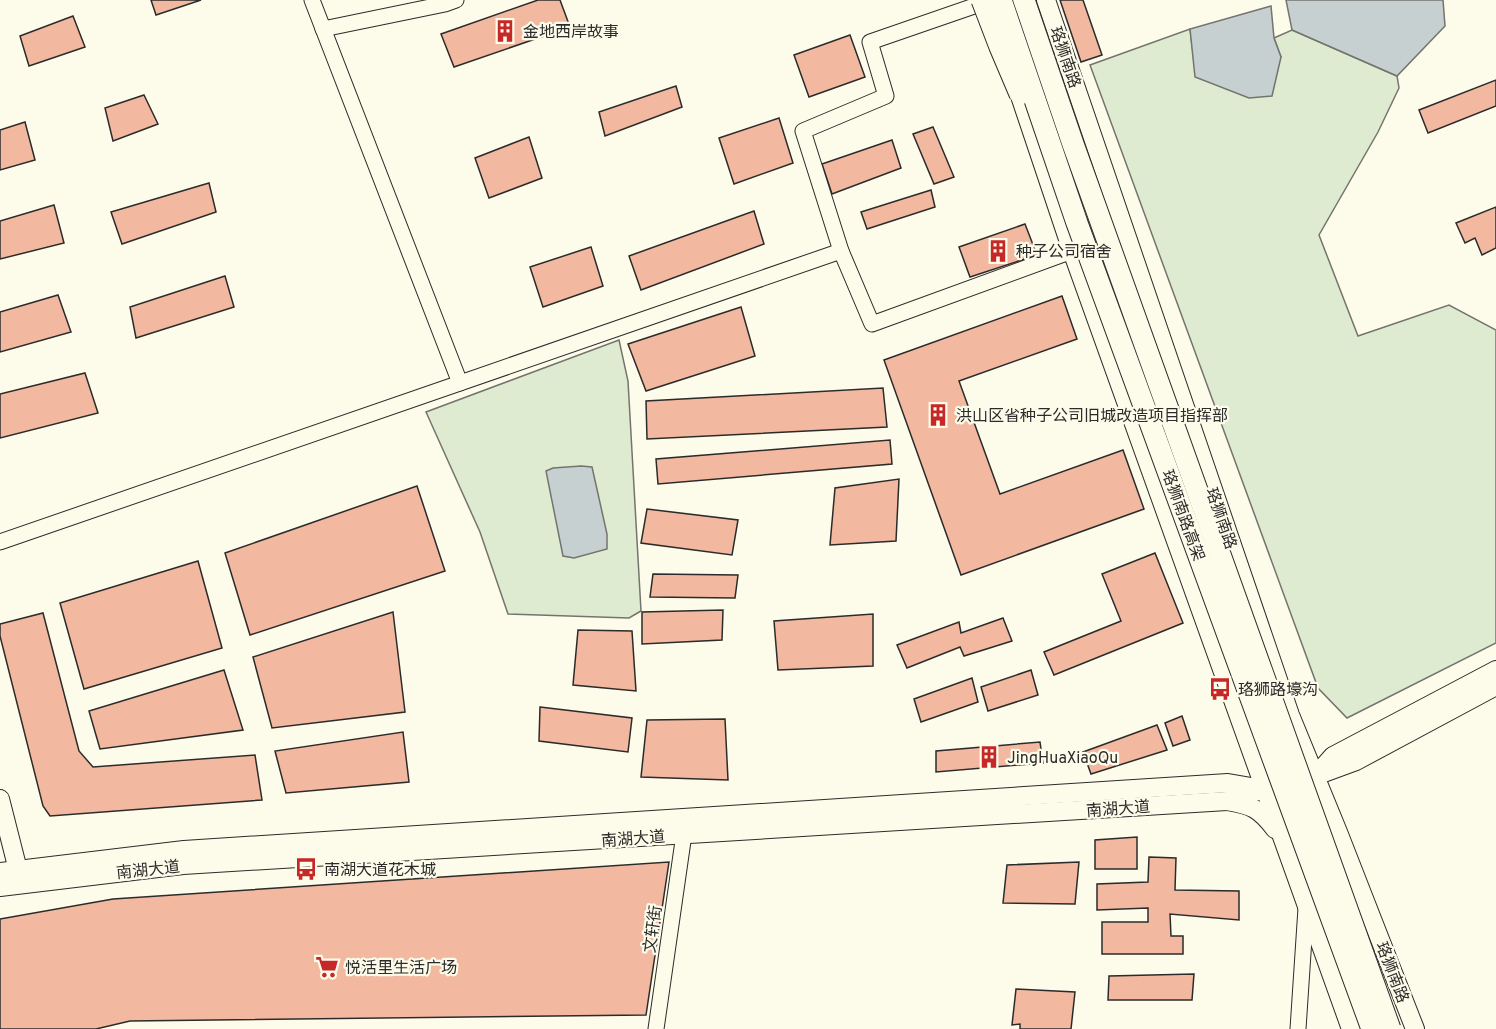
<svg xmlns="http://www.w3.org/2000/svg" width="1496" height="1029" font-family="Overpass,'Noto Sans SC',sans-serif">
  <rect width="100%" height="100%" fill="#fdfbea"/>
  <g fill="#deebd1" stroke="#74746e" stroke-width="1.5">
    <path d="M1190,29L1196,77L1281,57L1274,38L1292,30L1397,76L1399,88L1378,132L1319,235L1358,336L1449,305L1496,330V643L1347,718L1318,688L1090,65Z"/>
    <path d="M619,340L628,381L641,611L629,618L508,614L480,532L426,412Z"/>
  </g>
  <g fill="#c7d0d0" stroke="#74746e" stroke-width="1.5">
    <path d="M1286,0H1443L1445,26L1397,76L1292,30Z"/>
    <path d="M1271,6L1274,38L1281,57L1272,96L1249,98L1195,77L1190,29Z"/>
    <path d="M581,466L592,467L607,534V549L574,558L563,556L546,471L553,468Z"/>
  </g>
  <g fill="#f2b8a0" stroke="#2b2b2b" stroke-width="1.5">
    <path d="M151,0H201L156,15Z"/>
    <path d="M538,0H560L570,27L454,67L441,34Z"/>
    <path d="M1060,0H1083L1102,55L1081,62Z"/>
    <path d="M73,16L85,47L29,66L20,36Z"/>
    <path d="M850,35L865,77L809,97L794,55Z"/>
    <path d="M1496,80V106L1428,133L1419,110Z"/>
    <path d="M676,86L682,107L605,136L599,112Z"/>
    <path d="M144,95L158,124L113,141L105,108Z"/>
    <path d="M779,118L793,163L734,184L719,138Z"/>
    <path d="M25,122L35,160L0,170V130Z"/>
    <path d="M933,127L954,177L934,184L913,134Z"/>
    <path d="M529,137L542,178L489,198L475,158Z"/>
    <path d="M892,140L901,168L832,194L822,164Z"/>
    <path d="M209,183L216,212L122,244L111,212Z"/>
    <path d="M931,190L935,207L867,229L861,212Z"/>
    <path d="M54,205L64,243L0,259V221Z"/>
    <path d="M1496,207V248L1482,255L1475,238L1465,243L1456,223Z"/>
    <path d="M754,211L764,244L641,290L629,256Z"/>
    <path d="M1025,224L1037,255L970,277L959,247Z"/>
    <path d="M591,247L603,286L543,307L530,267Z"/>
    <path d="M225,276L234,307L136,338L130,307Z"/>
    <path d="M58,295L71,332L0,352V312Z"/>
    <path d="M1062,296L1077,339L959,381L1000,494L1123,450L1144,509L961,575L884,360Z"/>
    <path d="M741,307L755,356L646,391L628,344Z"/>
    <path d="M85,373L98,413L0,438V394Z"/>
    <path d="M883,388L887,427L647,439L646,401Z"/>
    <path d="M890,440L892,464L658,484L656,459Z"/>
    <path d="M899,479L896,541L830,545L835,488Z"/>
    <path d="M417,486L445,571L250,635L225,553Z"/>
    <path d="M647,509L738,520L732,555L641,543Z"/>
    <path d="M1155,553L1183,623L1054,675L1044,652L1121,621L1102,574Z"/>
    <path d="M198,561L222,648L84,689L60,603Z"/>
    <path d="M653,574L738,575L735,598L650,597Z"/>
    <path d="M723,610L722,640L642,644V612Z"/>
    <path d="M393,612L405,712L272,728L253,657Z"/>
    <path d="M43,613L79,751L93,767L255,755L262,800L50,816L43,806L0,636V624Z"/>
    <path d="M873,614V666L778,670L774,621Z"/>
    <path d="M1003,618L1012,641L964,656L960,647L907,668L897,645L959,622L961,633Z"/>
    <path d="M578,630L632,631L636,691L573,685Z"/>
    <path d="M224,670L243,730L100,749L89,711Z"/>
    <path d="M1031,670L1038,695L988,711L981,687Z"/>
    <path d="M972,678L978,702L921,722L914,699Z"/>
    <path d="M540,707L632,718L628,752L539,741Z"/>
    <path d="M1182,716L1190,740L1173,746L1165,723Z"/>
    <path d="M725,719L728,780L641,777L647,720Z"/>
    <path d="M1157,725L1167,750L1091,774L1083,752Z"/>
    <path d="M403,732L409,782L286,793L275,751Z"/>
    <path d="M1040,742L1043,763L936,772V751Z"/>
    <path d="M1137,837V869H1095V840Z"/>
    <path d="M1149,857L1176,858L1175,890L1239,891V920L1170,914L1171,936H1183V954H1102V922H1148V908L1097,910V884L1148,882Z"/>
    <path d="M669,862L646,1015L130,1021L96,1029H0V919L113,899Z"/>
    <path d="M1079,862L1075,904L1003,903L1007,865Z"/>
    <path d="M1194,974L1192,1000H1108L1109,976Z"/>
    <path d="M1016,989L1075,992L1071,1029H1020V1024L1012,1025Z"/>
  </g>
  <g fill="none" stroke-linecap="round" stroke-linejoin="round">
    <g stroke="#2b2b2b" stroke-width="17">
      <g id="minor">
        <path d="M983,3L870,42L886,96L803,131L841,251L872,324L1072,251"/>
        <path d="M323,29L445,4L456,0"/>
        <path d="M460,383L841,251"/>
        <path d="M0,542L460,383L312,0"/>
        <path d="M656,1029L684,834"/>
        <path d="M1298,1029L1306,908"/>
      </g>
    </g>
    <g stroke="#2b2b2b" stroke-width="20">
      <g id="major">
        <path d="M1046,0L1290,715L1338,832L1415,1029"/>
        <path d="M1015,81L1072,251L1351,1029"/>
        <path d="M1317,774L1333,756L1496,670"/>
        <path d="M0,799L18,870"/>
        <path d="M1227,801C1252,805 1260,809 1275,829"/>
        <path d="M0,872L184,850L1228,783L1263,789"/>
        <path d="M0,887L183,865L1227,801L1264,789L1315,776L1356,761L1496,686"/>
      </g>
    </g>
    <use href="#minor" stroke="#fdfbea" stroke-width="15"/>
    <use href="#major" stroke="#fdfbea" stroke-width="18"/>
    <g stroke="#2b2b2b" stroke-width="23" stroke-linecap="butt">
      <g id="highway-bridge">
        <path d="M982,0L1000,47L1020,94"/>
        <path d="M1001,0L1077,223L1372,1029"/>
        <path d="M1024,0L1073,144L1390,1029"/>
      </g>
    </g>
    <use href="#highway-bridge" stroke="#fdfbea" stroke-width="21"/>
  </g>
  <defs>
    <g id="building-bare" transform="scale(1.8)"><path d="M-4-6H4V6H1V3H-1V6H-4ZM-2.5-4.3h1.7v1.8h-1.7ZM.8-4.3h1.7v1.8H.8ZM-2.5-1h1.7V.8h-1.7ZM.8-1h1.7V.8H.8Z" fill="#c62828" stroke="#fdfbea" stroke-width="2.5" paint-order="stroke"/></g>
    <g id="bus-bare" transform="scale(1.8)"><path d="M-5-6H5V4H4V6H2V4H-2V6H-4V4H-5ZM-3.5-4V0h7V-4ZM-3.5 1.2v1.5H-2V1.2ZM2 1.2v1.5H3.5V1.2Z" fill="#c62828" stroke="#fdfbea" stroke-width="2.5" paint-order="stroke"/></g>
    <g id="supermarket-bare" transform="scale(1.8)"><path d="M-6-5.5h2.5l.6 2H6L4.5 2H-2.5L-4.4-4H-6ZM-1.5 3.2a1.3 1.3 0 1 0 .1 0ZM3 3.2a1.3 1.3 0 1 0 .1 0Z" fill="#c62828" stroke="#fdfbea" stroke-width="2.5" paint-order="stroke"/></g>
  </defs>
  <g fill-rule="evenodd">
    <use href="#building-bare" x="505" y="31"/>
    <use href="#building-bare" x="998" y="251"/>
    <use href="#building-bare" x="938" y="415"/>
    <use href="#bus-bare" x="1220" y="689"/>
    <use href="#building-bare" x="989" y="757"/>
    <use href="#bus-bare" x="306" y="869"/>
    <use href="#supermarket-bare" x="327" y="967"/>
  </g>
  <g text-anchor="middle" stroke-width="4.5" stroke-linejoin="round" paint-order="stroke">
    <g font-size="16" fill="#2b2b2b" stroke="#fdfbea" text-anchor="start">
      <text x="523" y="37">金地西岸故事</text>
      <text x="1016" y="257">种子公司宿舍</text>
      <text x="956" y="421">洪山区省种子公司旧城改造项目指挥部</text>
      <text x="1238" y="695">珞狮路壕沟</text>
      <text x="1007" y="763">JingHuaXiaoQu</text>
      <text x="324" y="875">南湖大道花木城</text>
      <text x="345" y="973">悦活里生活广场</text>
    </g>
    <g font-size="16" fill="#2b2b2b" stroke="#fdfbea">
      <text transform="translate(1066 57) rotate(71)" y="6">珞狮南路</text>
      <text transform="translate(1184 515) rotate(70)" y="6">珞狮南路高架</text>
      <text transform="translate(1222 518) rotate(71)" y="6">珞狮南路</text>
      <text transform="translate(1118 808) rotate(-4)" y="6">南湖大道</text>
      <text transform="translate(633 838) rotate(-4)" y="6">南湖大道</text>
      <text transform="translate(148 869) rotate(-6)" y="6">南湖大道</text>
      <text transform="translate(652 929) rotate(-82)" y="6">文轩街</text>
      <text transform="translate(1393 972) rotate(69)" y="6">珞狮南路</text>
    </g>
  </g>
</svg>
